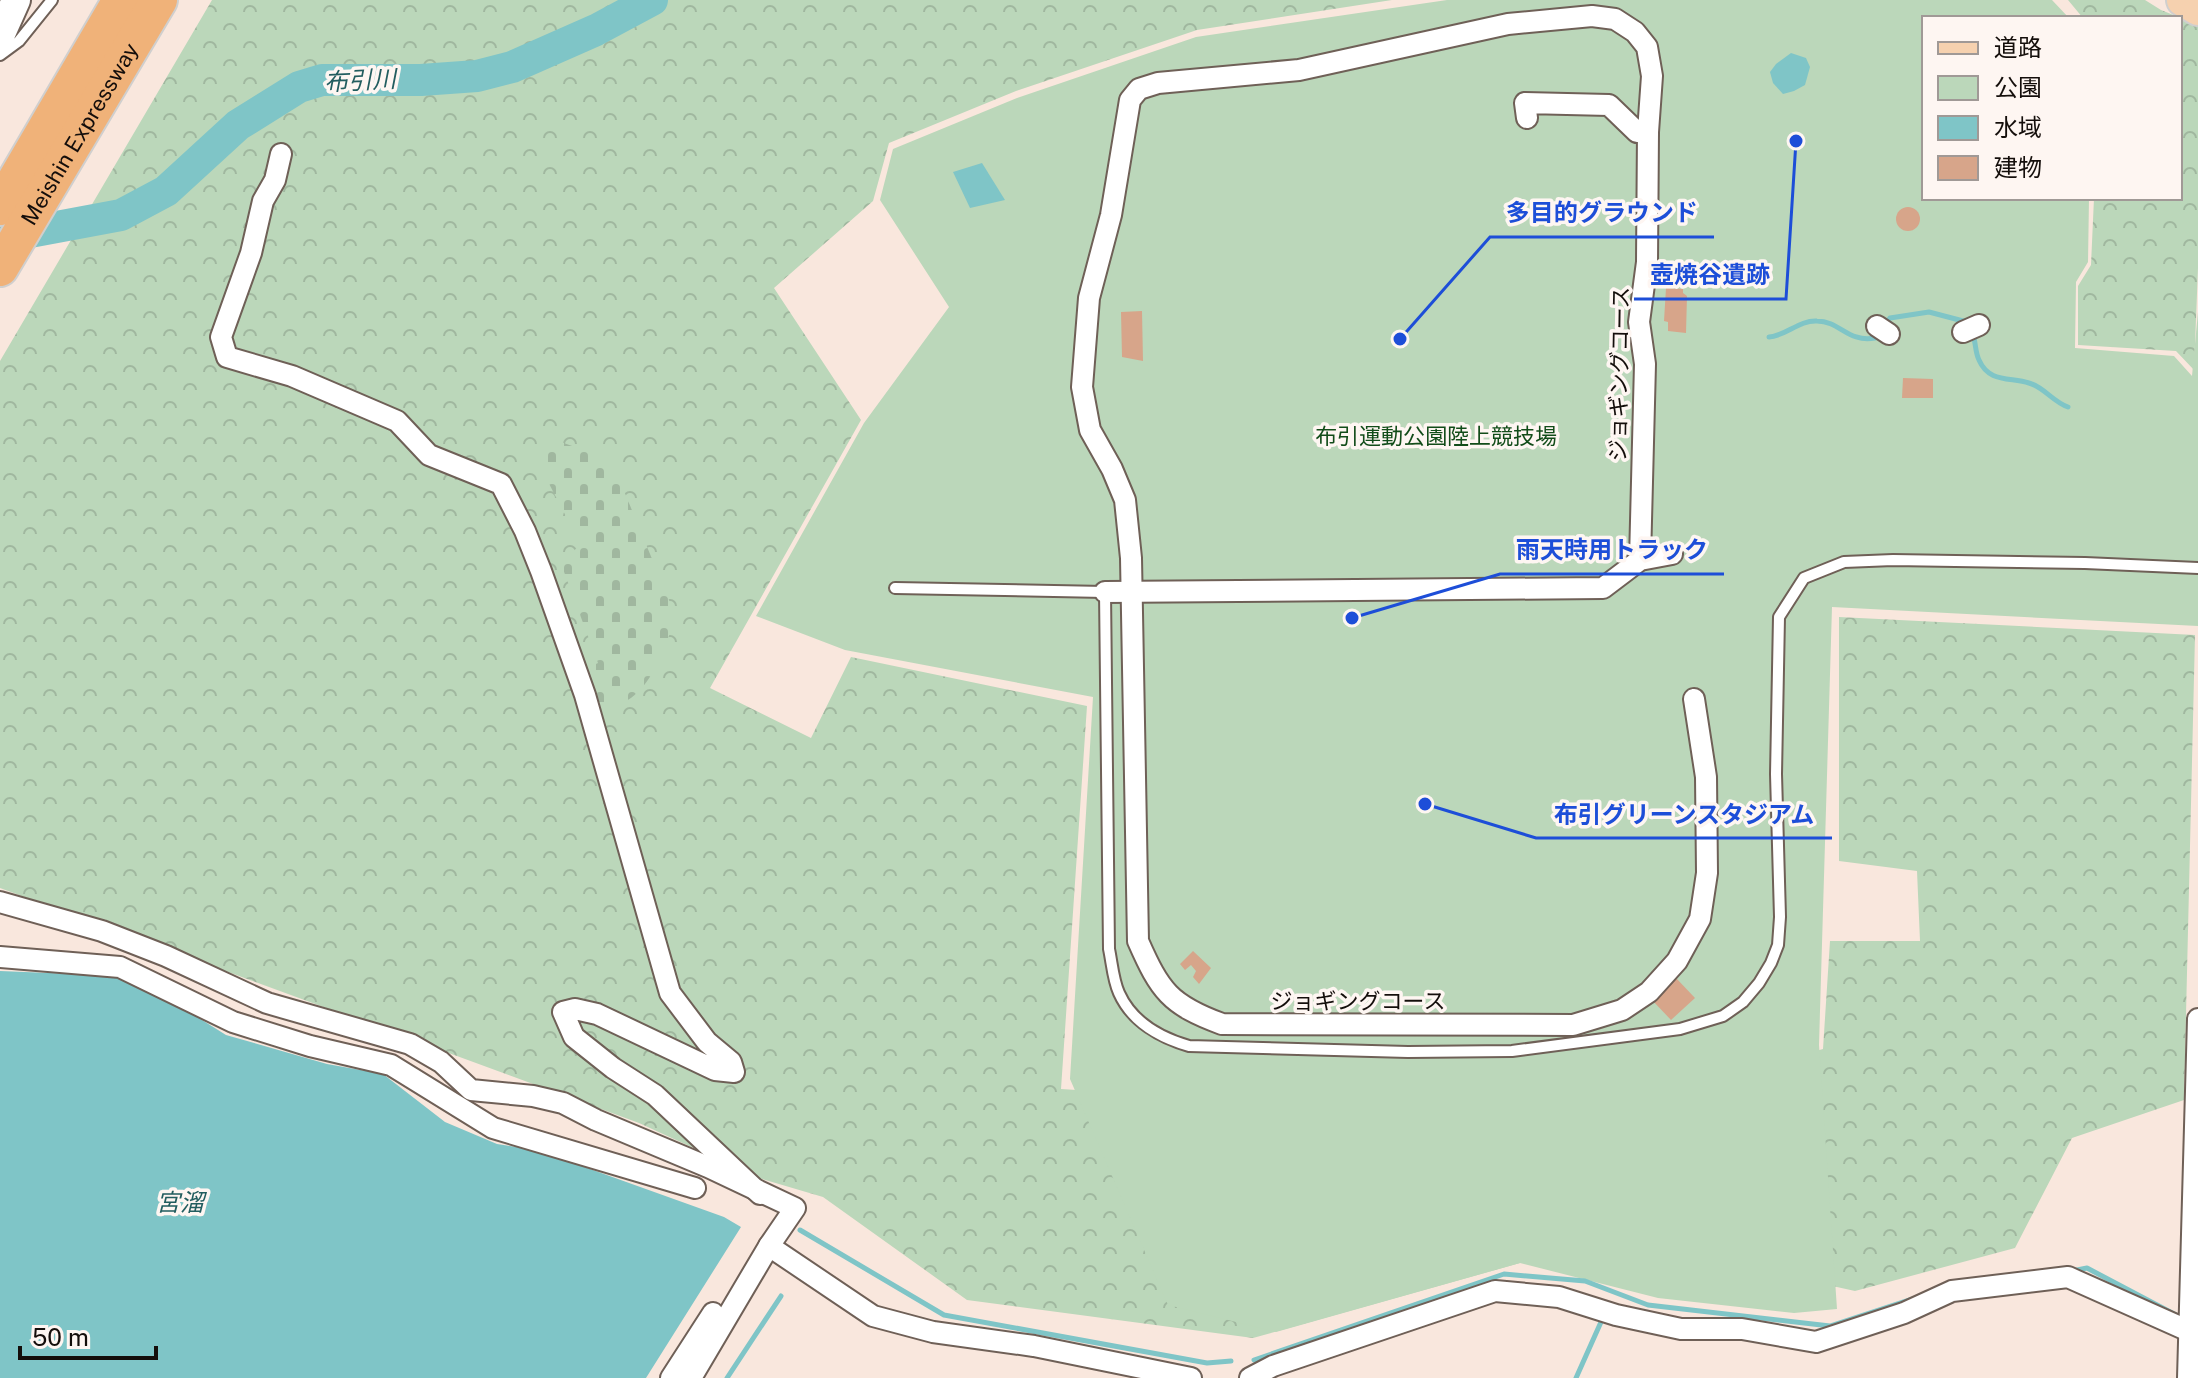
<svg xmlns="http://www.w3.org/2000/svg" width="2198" height="1378" font-family="'Public Sans','Noto Sans JP',sans-serif">
  <defs>
    <pattern id="forest-crowns" width="20" height="18" patternUnits="userSpaceOnUse" patternTransform="scale(2)"><rect width="20" height="18" fill="#bbd7ba"/><path d="M2 6a3 3 0 1 1 6 0M12 15a3 3 0 1 1 6 0" fill="none" stroke="#a0b79f"/></pattern>
    <pattern id="cemetery-stones" width="16" height="16" patternUnits="userSpaceOnUse" patternTransform="scale(2)"><rect width="16" height="16" fill="#bbd7ba"/><path d="M2 7V4a2 2 0 0 1 4 0v3zM10 15v-3a2 2 0 0 1 4 0v3z" fill="#a0b79f"/></pattern>
  </defs>
  <rect width="100%" height="100%" fill="#f9e7dd"/>
  <g fill="url(#forest-crowns)">
    <path d="M212,0H1392L1197,30L1016,91L889,143L873,201L774,288L861,420L710,688L811,738L851,657L1087,706L1061,1089L1221,1099L1609,1108L1823,1049L1830,941H1920L1917,871L1839,861V617L2195,635L2184,1100L2072,1138L2015,1248L1855,1291L1668,1250L1520,1263L1253,1338L967,1300L823,1197L759,1178L639,1123L0,888V361Z"/>
    <path d="M2068,0H2145L2161,10L2198,25V268L2194,370L2176,351L2078,345V286L2091,265L2094,198H2180V18H2083Z"/>
  </g>
  <path fill="url(#cemetery-stones)" d="M561,442L597,455L617,474L676,617C661,656 647,709 596,709L582,671L598,663L560,561L581,545L533,453Z"/>
  <path fill="#bbd7ba" d="M1447,0H2052L2069,18H1924V198H2089L2088,262L2076,282L2075,348L2174,356L2192,376L2198,312V626L1832,607L1819,1045L1837,1309L1794,1313L1658,1298L1520,1263L1276,1332L1168,1305L1070,1079L1093,697L845,650L756,616L864,423L949,307L880,200L893,149L1017,98L1196,37Z"/>
  <g fill="#7fc5c7">
    <path d="M1791,53L1806,58L1810,67L1805,85L1794,91L1783,94L1773,83L1770,72L1776,64Z"/>
    <path d="M982,163L1005,200L970,208L953,172Z"/>
    <path d="M0,971L124,976L159,993L226,1035L327,1064L383,1074L445,1122L497,1144L537,1150L724,1217L741,1227L646,1378H0Z"/>
  </g>
  <g fill="none" stroke-linecap="round" stroke-linejoin="round">
    <g stroke="#7fc5c7" stroke-width="5">
      <path d="M1884,326L1890,318L1929,312L1967,322"/>
      <path d="M1973,335C1976,343 1975,352 1979,360C1989,383 2010,377 2029,383C2044,387 2053,402 2068,407"/>
      <path d="M1769,337C1786,336 1799,320 1817,321C1840,321 1848,343 1875,338L1878,334"/>
      <path d="M800,1230L944,1315L1207,1363L1231,1361"/>
      <path d="M2072,1271L2087,1268L2176,1315"/>
      <path d="M1254,1360L1504,1274L1585,1281L1648,1305L1830,1326L1912,1299"/>
      <path d="M727,1378L781,1296"/>
      <path d="M1576,1378L1601,1322"/>
    </g>
    <path stroke="#7fc5c7" stroke-width="32" d="M3,237L121,215L166,191L238,125L299,87L322,80H421L477,76L512,67L596,30L652,0"/>
  </g>
  <g fill="#d7a58a">
    <circle cx="1908" cy="219" r="12"/>
    <path d="M1666,288L1683,289V293L1687,296L1686,333L1668,331V322L1664,321Z"/>
    <path d="M1142,311L1143,361L1122,357L1121,312Z"/>
    <path d="M1903,378L1933,379V398H1902Z"/>
    <path d="M1193,951L1211,968L1199,984L1193,977L1196,971L1191,965L1185,970L1180,964Z"/>
    <path d="M1676,978L1695,998L1671,1020L1652,1000Z"/>
  </g>
  <g fill="none" stroke-linecap="round" stroke-linejoin="round">
    <g stroke="#6f6057" stroke-width="14">
      <g id="lane">
        <path d="M0,55L19,41L52,0"/>
        <path d="M895,588L1105,592L1109,949C1112,963 1113,980 1119,993C1132,1022 1161,1038 1189,1046L1408,1052L1512,1051L1680,1029L1723,1016L1743,1002L1759,983L1771,963L1778,945L1780,917L1776,774L1779,617L1804,578L1844,562L1893,560L2085,563L2198,568"/>
      </g>
    </g>
    <g stroke="#6f6057" stroke-width="24">
      <g id="street">
        <path d="M1527,118L1525,103L1609,105L1637,132H1648"/>
        <path d="M281,154L275,180L263,201L251,253L221,337L227,357L292,376L397,421L429,455L501,484L525,531L541,571L585,695L670,993L707,1042L731,1062L734,1072L715,1070L597,1014L575,1009L563,1012L574,1037L613,1068L655,1095L760,1194"/>
        <path d="M1877,326L1889,334"/>
        <path d="M1963,332L1979,325"/>
        <path d="M1640,560L1645,364L1639,322L1647,262L1648,132L1652,76L1647,47L1635,32L1615,19L1592,16L1508,24L1299,70L1158,83L1139,89L1130,100L1111,215L1089,298L1082,387L1090,430L1112,469L1125,500L1131,558L1138,941C1160,991 1170,1005 1222,1024L1573,1025L1622,1010L1649,992L1677,961L1700,919L1707,873L1706,777L1694,699"/>
        <path d="M1105,592L1603,588L1640,560L1672,554"/>
        <path d="M0,902L102,931L166,956L267,1003L410,1044L441,1062L471,1090L533,1096L563,1103L596,1120L708,1167L795,1208L769,1246L691,1378"/>
        <path d="M0,957L120,967L233,1022L310,1046L391,1065L493,1128L695,1188"/>
        <path d="M769,1246L873,1316L933,1332L1034,1346L1191,1378"/>
        <path d="M671,1378L713,1313"/>
        <path d="M1250,1378L1273,1366L1495,1291L1559,1297L1616,1315L1681,1329H1742L1816,1342L1904,1313L1952,1291L2068,1277L2198,1335"/>
        <path d="M2188,1378L2198,1019"/>
      </g>
    </g>
    <g stroke="#6f6057" stroke-width="32">
      <path id="secondary" d="M0,36L16,0"/>
    </g>
    <g stroke="#d0cfce" stroke-width="36">
      <path id="primary" d="M2183,0L2198,9"/>
    </g>
    <g stroke="#d0cfce" stroke-width="40">
      <g id="highway">
        <path d="M0,207L121,0"/>
        <path id="s1" d="M0,268L159,0"/>
      </g>
    </g>
    <use href="#lane" stroke="#fff" stroke-width="10"/>
    <use href="#street" stroke="#fff" stroke-width="20"/>
    <use href="#secondary" stroke="#fff" stroke-width="28"/>
    <use href="#primary" stroke="#f6d1af" stroke-width="32"/>
    <use href="#highway" stroke="#f0b279" stroke-width="36"/>
  </g>
  <g text-anchor="middle" stroke-width="7" stroke-linejoin="round" paint-order="stroke">
    <g font-size="22" fill="#140e0b" stroke="#fef6f2">
      <text dy="8" stroke="none"><textPath href="#s1" startOffset="156">Meishin Expressway</textPath></text>
      <text transform="translate(1619 374) rotate(-89)" y="8">ジョギングコース</text>
      <text x="1358" y="1009">ジョギングコース</text>
    </g>
    <g font-size="22" fill="#124c19" stroke="#fef6f2">
      <text x="1436" y="444">布引運動公園陸上競技場</text>
    </g>
    <g font-size="24" font-style="italic" fill="#225d5f" stroke="#fef6f2">
      <text transform="translate(360 81) rotate(-3)" y="8">布引川</text>
      <text x="180" y="1211">宮溜</text>
    </g>
  </g>
  <path fill="none" stroke="#1d4ed8" stroke-width="3" d="M1400 339L1490 237H1714M1796 141L1786 299H1634M1352 618L1500 574H1724M1425 804L1536 838H1832"/>
  <g fill="#1d4ed8" stroke="#fef6f2" stroke-width="3">
    <circle cx="1400" cy="339" r="8"/>
    <circle cx="1796" cy="141" r="8"/>
    <circle cx="1352" cy="618" r="8"/>
    <circle cx="1425" cy="804" r="8"/>
  </g>
  <g font-size="24" text-anchor="middle" font-weight="bold" fill="#1d4ed8" stroke="#fef6f2" stroke-width="7" stroke-linejoin="round" paint-order="stroke">
    <text x="1602" y="221">多目的グラウンド</text>
    <text x="1710" y="283">壺焼谷遺跡</text>
    <text x="1612" y="558">雨天時用トラック</text>
    <text x="1684" y="823">布引グリーンスタジアム</text>
  </g>
  <rect x="1922" y="16" width="260" height="184" fill="#fef6f2" stroke="#a09996" stroke-width="2"/>
  <rect x="1938" y="42" width="40" height="12" fill="#f6d1af" stroke="#a09996" stroke-width="2"/>
  <text x="1994" y="56" font-size="24" fill="#140e0b">道路</text>
  <rect x="1938" y="76" width="40" height="24" fill="#bbd7ba" stroke="#a09996" stroke-width="2"/>
  <text x="1994" y="96" font-size="24" fill="#140e0b">公園</text>
  <rect x="1938" y="116" width="40" height="24" fill="#7fc5c7" stroke="#a09996" stroke-width="2"/>
  <text x="1994" y="136" font-size="24" fill="#140e0b">水域</text>
  <rect x="1938" y="156" width="40" height="24" fill="#d7a58a" stroke="#a09996" stroke-width="2"/>
  <text x="1994" y="176" font-size="24" fill="#140e0b">建物</text>
  <path d="M20 1346v12h136v-12" fill="none" stroke="#140e0b" stroke-width="4"/>
  <text x="32" y="1346" font-size="24" fill="#140e0b" stroke="#fef6f2" stroke-width="6" paint-order="stroke">50 m</text>
</svg>
